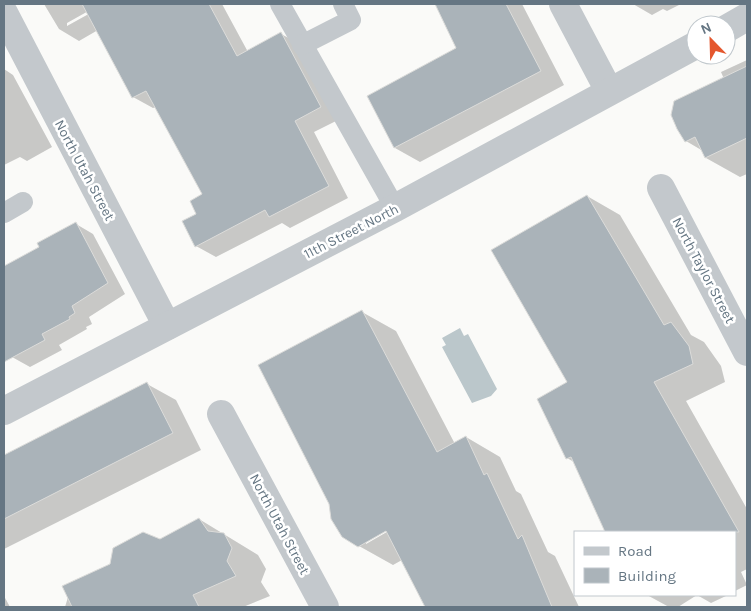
<svg xmlns="http://www.w3.org/2000/svg" width="751" height="611" font-family="Karla,sans-serif">
  <rect width="100%" height="100%" fill="#fafaf8"/>
  <path fill="#bbc7cb" d="M460,328L464,336L468,334L497,389L491,396L472,403L442,347L446,345L442,338Z"/>
  <g fill="#0003" fill-rule="evenodd">
    <path d="M44,4H222L248,52L281,34L302,45L340,119L314,132L348,198L290,228L282,223L216,257L196,246L198,214L203,195L156,107L153,108L133,97L98,30L79,41L59,29ZM92,9L94,11L67,26V23Z"/>
    <path d="M436,4H522L564,85L420,162L395,148L368,97L458,49Z"/>
    <path d="M633,4H681L667,11L663,9L652,15Z"/>
    <path d="M747,60V174L740,177L706,158L703,151L686,141L724,79L721,72Z"/>
    <path d="M4,69L13,75L52,147L27,161L20,157L4,165Z"/>
    <path d="M587,196L620,215L691,335L704,342L721,366L725,382L686,401L747,509V569L741,572L747,585L735,591V532H609L574,462L567,458L569,383Z"/>
    <path d="M76,224L93,234L125,294L89,317L92,324L86,327L87,329L59,345L62,350L30,367L12,357L4,341V268L41,247Z"/>
    <path d="M362,312L396,331L455,444L466,437L500,457L516,491L521,494L548,552L555,556L579,607H426L402,560L393,565L359,546ZM391,527L392,529L366,544V541Z"/>
    <path d="M147,384L176,400L201,450L4,549V456Z"/>
    <path d="M199,519L258,555L266,569L261,582L270,596L243,607H65L68,597Z"/>
    <path d="M647,595H728L711,603L697,595L678,607H669Z"/>
    <path d="M4,596L10,607H4Z"/>
  </g>
  <g fill="#aab3b9" stroke="#dcdcda">
    <path d="M82,4H209L237,56L281,32L321,107L295,121L329,186L269,217L265,210L195,247L182,221L196,214L190,201L202,194L146,91L132,98Z"/>
    <path d="M435,4H506L541,71L394,148L367,96L456,48Z"/>
    <path d="M747,66V138L705,158L695,137L685,142L677,129L671,115L674,101Z"/>
    <path d="M587,195L664,325L671,322L689,346L693,364L654,382L739,532H605L571,457L566,459L537,399L567,382L491,250Z"/>
    <path d="M76,222L108,283L72,306L75,313L69,317L70,319L42,334L45,340L4,362V266L39,247L37,243Z"/>
    <path d="M362,310L437,452L466,436L484,475L487,473L518,539L522,535L552,607H425L386,531L358,547L342,537L331,519L329,504L258,365Z"/>
    <path d="M147,382L173,433L4,519V455Z"/>
    <path d="M199,518L208,531L224,533L232,548L227,561L236,576L193,595L199,607H72L62,586L110,564L113,548L143,532L160,539Z"/>
  </g>
  <g fill="none" stroke-linecap="round" stroke-linejoin="round">
    <g stroke="#c3c8cc" stroke-width="20">
      <path d="M280,4L395,208"/>
      <path d="M302,45L351,20L343,4"/>
      <path d="M4,213L23,202"/>
    </g>
    <g stroke="#c3c8cc" stroke-width="28">
      <path d="M563,4L609,91"/>
      <path d="M4,13L167,326"/>
      <path d="M726,29L747,17"/>
      <path d="M661,188L747,352"/>
      <path d="M4,411L395,208L696,45"/>
      <path d="M221,414L325,607"/>
    </g>
  </g>
  <g text-anchor="middle" stroke-width="5" stroke-linejoin="round" paint-order="stroke">
    <g font-size="14" fill="#657683" stroke="#fff">
      <text transform="translate(85 170) rotate(62)" y="5">North Utah Street</text>
      <text transform="translate(351 231) rotate(-27)" y="5">11th Street North</text>
      <text transform="translate(704 270) rotate(62)" y="5">North Taylor Street</text>
      <text transform="translate(280 524) rotate(62)" y="5">North Utah Street</text>
    </g>
  </g>
  <rect width="751" height="611" fill="none" stroke="#657683" stroke-width="10"/>
  <rect x="574" y="531" width="162" height="65" fill="#ffffff" stroke="#c1c8cd"/>
  <rect x="584" y="547" width="25" height="8" fill="#c3c8cc" stroke="#c1c8cd"/>
  <text x="618" y="556" font-size="15" fill="#657683">Road</text>
  <rect x="584" y="568" width="25" height="15" fill="#aab3b9" stroke="#c1c8cd"/>
  <text x="618" y="581" font-size="15" fill="#657683">Building</text>
  <g transform="translate(711 40) rotate(337)"><circle r="24" fill="#ffffff" stroke="#c1c8cd"/>
  <path d="M0-4L9 19L0 12L-9 19Z" fill="#e4572e"/>
  <text y="-8" font-size="14" font-weight="bold" text-anchor="middle" fill="#657683">N</text>
  </g>
</svg>
